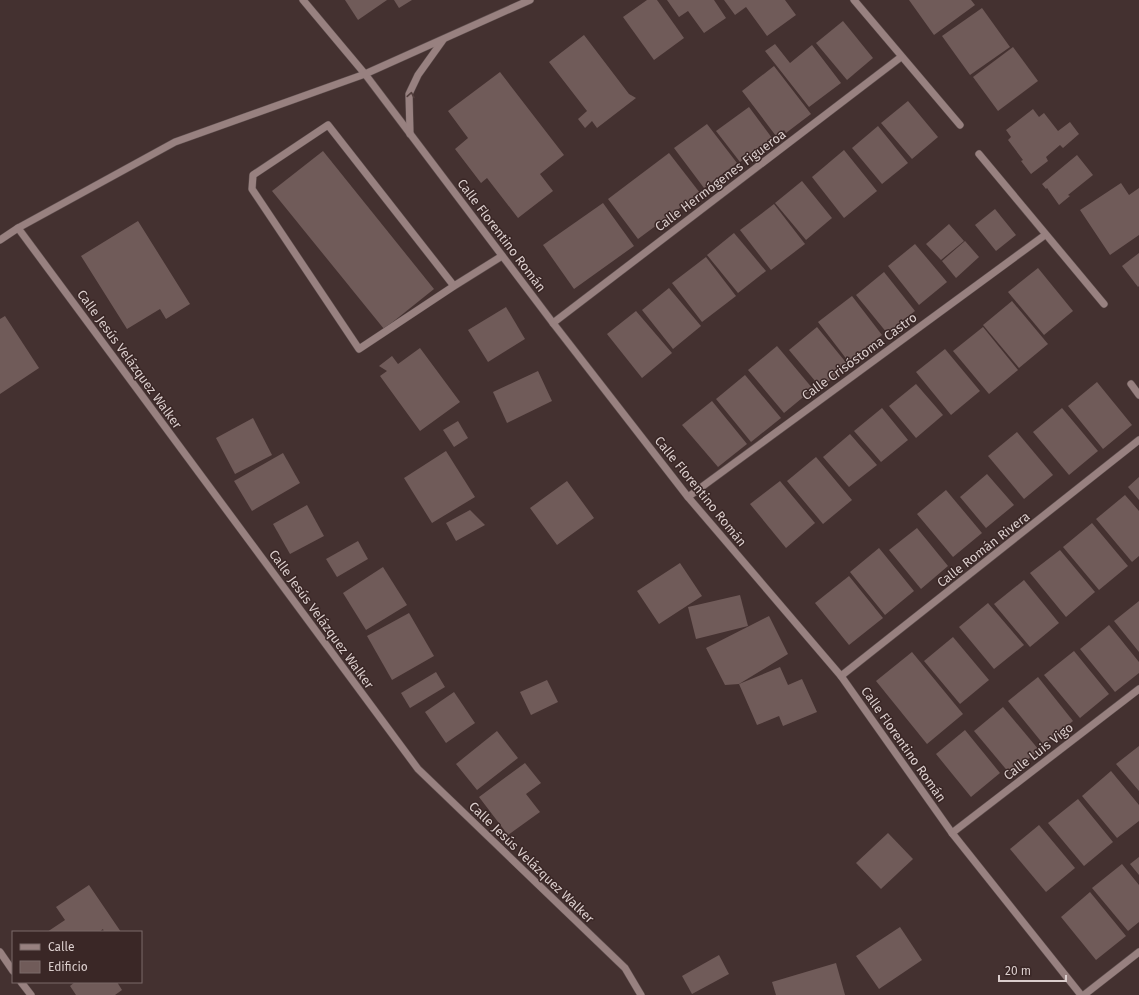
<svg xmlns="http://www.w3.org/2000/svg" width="1139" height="995" font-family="'Fira Sans',sans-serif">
  <rect width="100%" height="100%" fill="#443130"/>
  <g fill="#705b59">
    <path d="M345,0H387L358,20Z"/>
    <path d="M394,0H412L399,8Z"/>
    <path d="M647,0H657L684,38L654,60L623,17Z"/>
    <path d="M667,0H714L726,18L704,33L688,11L679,17Z"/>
    <path d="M724,0H785L796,15L767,36L746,7L735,15Z"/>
    <path d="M909,0H971L975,5L934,35Z"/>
    <path d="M982,8L1010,47L970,75L942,36Z"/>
    <path d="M843,21L873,58L847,80L816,43Z"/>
    <path d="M584,35L629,94L636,98L597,128L592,121L585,128L578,119L587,111L549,62Z"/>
    <path d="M775,44L790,63L812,45L841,83L809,107L765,51Z"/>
    <path d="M1013,47L1038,81L998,111L973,77Z"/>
    <path d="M774,66L811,114L786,133L784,130L776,136L742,91Z"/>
    <path d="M500,72L564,155L540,174L553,191L518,218L487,178L481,183L455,149L468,138L448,111Z"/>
    <path d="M908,101L938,137L912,159L881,123Z"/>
    <path d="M749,107L772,138L740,162L716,131Z"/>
    <path d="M1033,109L1039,117L1044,113L1058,131L1070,122L1079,134L1063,148L1060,145L1046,157L1048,161L1031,174L1021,161L1023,160L1008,140L1011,137L1006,130Z"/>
    <path d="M707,124L737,163L704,188L674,148Z"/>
    <path d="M878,126L908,163L882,184L852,148Z"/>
    <path d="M844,150L877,191L844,218L812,177Z"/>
    <path d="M323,151L434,289L384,329L272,191Z"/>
    <path d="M669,153L700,193L638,239L608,199Z"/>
    <path d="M1077,155L1093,175L1068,195L1070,196L1059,205L1047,188L1046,189L1042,184Z"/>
    <path d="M802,181L832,218L806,240L775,203Z"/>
    <path d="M1121,183L1129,195L1139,188V235L1110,255L1080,210Z"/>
    <path d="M603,203L634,246L574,289L543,245Z"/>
    <path d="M774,204L805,244L771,270L740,230Z"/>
    <path d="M995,209L1016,235L996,251L975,225Z"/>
    <path d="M138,221L190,304L166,319L160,309L127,329L81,256Z"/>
    <path d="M949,224L964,241L941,260L926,244Z"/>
    <path d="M734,233L766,271L738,293L707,255Z"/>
    <path d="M965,241L979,257L956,278L942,261Z"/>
    <path d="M915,244L947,282L919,305L888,266Z"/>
    <path d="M1139,253V286L1138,287L1122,266Z"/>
    <path d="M706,257L736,296L702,322L672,283Z"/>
    <path d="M1038,268L1073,311L1044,335L1008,292Z"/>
    <path d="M884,272L915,311L887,333L856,295Z"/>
    <path d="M669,288L701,326L673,349L642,310Z"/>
    <path d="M852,296L882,335L848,361L818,322Z"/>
    <path d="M1012,301L1048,344L1019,368L983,325Z"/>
    <path d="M506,307L525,339L488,362L468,330Z"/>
    <path d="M636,311L672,353L642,378L607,334Z"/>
    <path d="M5,316L39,368L0,394V319Z"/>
    <path d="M817,327L848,365L821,388L789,350Z"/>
    <path d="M983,327L1018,370L989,394L953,351Z"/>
    <path d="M777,346L813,389L784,413L748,370Z"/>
    <path d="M420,348L460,402L420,431L380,376L387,371L379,366L392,356L398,364Z"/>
    <path d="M945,349L980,391L951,415L916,372Z"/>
    <path d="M538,371L552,401L507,423L493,392Z"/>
    <path d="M745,375L781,418L751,442L716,399Z"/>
    <path d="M1097,382L1132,425L1103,449L1068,406Z"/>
    <path d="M916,384L943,415L916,438L889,406Z"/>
    <path d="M712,401L747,444L718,467L682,425Z"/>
    <path d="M882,408L908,440L881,462L854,431Z"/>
    <path d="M1062,408L1098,451L1069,475L1033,432Z"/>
    <path d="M253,418L272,455L235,474L216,438Z"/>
    <path d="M458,421L468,438L454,447L443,430Z"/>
    <path d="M1017,432L1053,475L1024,499L988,456Z"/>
    <path d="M850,434L877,465L849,487L823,457Z"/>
    <path d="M446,451L475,497L432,523L404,478Z"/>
    <path d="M283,453L300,483L252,511L234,481Z"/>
    <path d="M816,457L852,500L823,524L787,481Z"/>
    <path d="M987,474L1014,505L986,528L960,497Z"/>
    <path d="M1139,477V500L1128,487Z"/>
    <path d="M567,481L594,518L557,545L530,508Z"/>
    <path d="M780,481L815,523L786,548L750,504Z"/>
    <path d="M946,490L982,533L953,557L917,514Z"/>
    <path d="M1125,495L1139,511V556L1132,562L1096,519Z"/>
    <path d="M307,505L324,536L290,554L273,524Z"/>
    <path d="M470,510L485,525L456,541L446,523Z"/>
    <path d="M1092,523L1128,566L1099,590L1063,547Z"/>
    <path d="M917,528L948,566L921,589L889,550Z"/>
    <path d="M358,541L368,559L337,577L326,559Z"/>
    <path d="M879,548L914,591L885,615L850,572Z"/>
    <path d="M1060,550L1095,592L1066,617L1030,573Z"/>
    <path d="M680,563L702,596L659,624L637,591Z"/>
    <path d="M383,567L407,605L366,630L343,593Z"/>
    <path d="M849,576L883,618L849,645L815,603Z"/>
    <path d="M1024,580L1059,623L1030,647L994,604Z"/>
    <path d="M740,595L748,626L696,639L688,607Z"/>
    <path d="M1139,601V652L1114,621Z"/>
    <path d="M988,603L1024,645L994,669L959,627Z"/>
    <path d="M409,613L434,656L392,680L367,636Z"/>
    <path d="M769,616L788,654L739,684L780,667L788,685L802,679L817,712L783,726L779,716L757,725L739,684L725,685L706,648Z"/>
    <path d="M1109,625L1139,662V673L1115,692L1080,649Z"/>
    <path d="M953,637L989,680L960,704L924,661Z"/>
    <path d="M1074,651L1109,694L1080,718L1044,675Z"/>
    <path d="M912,652L963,714L927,744L876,681Z"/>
    <path d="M436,672L445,687L410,708L401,693Z"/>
    <path d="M1038,677L1073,721L1044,745L1008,701Z"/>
    <path d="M547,680L558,702L531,715L520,692Z"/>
    <path d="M454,692L475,723L446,743L425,712Z"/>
    <path d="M1003,707L1039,750L1010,774L974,731Z"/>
    <path d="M965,730L1000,773L971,797L936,754Z"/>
    <path d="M497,731L518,758L477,790L456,764Z"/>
    <path d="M1139,746V791L1116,764Z"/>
    <path d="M525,763L541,783L526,794L540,812L508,835L479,797Z"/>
    <path d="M1111,771L1139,805V821L1117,838L1082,796Z"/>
    <path d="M1078,799L1113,842L1084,866L1048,823Z"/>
    <path d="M1039,825L1075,868L1046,892L1010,849Z"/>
    <path d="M888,833L913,859L881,889L856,863Z"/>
    <path d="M1139,857V875L1130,864Z"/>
    <path d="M1122,864L1139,885V922L1128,931L1092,888Z"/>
    <path d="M89,885L121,932H104L103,929L99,932H47L65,920L56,907Z"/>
    <path d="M1090,892L1126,936L1096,960L1061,917Z"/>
    <path d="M900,927L922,960L879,989L856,956Z"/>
    <path d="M719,955L729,974L692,994L682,976Z"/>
    <path d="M836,963L845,995H776L772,982Z"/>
    <path d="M75,982H117L122,990L115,995H76L70,986Z"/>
  </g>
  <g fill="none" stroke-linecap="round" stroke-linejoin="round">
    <g stroke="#5f4f4e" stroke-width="8">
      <g id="minor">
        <path d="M303,0L365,74L553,323L688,497L841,676L952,833L1081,995"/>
        <path d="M854,0L960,125"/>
        <path d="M410,134L409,94L418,75L443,40"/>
        <path d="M979,154L1104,304"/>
        <path d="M18,228L418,769L625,968L641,995"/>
        <path d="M0,240L18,228L175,142L365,74L530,0"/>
        <path d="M454,286L359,349L252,189L253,175L328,125L454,286L502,256"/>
        <path d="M553,323L901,57"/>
        <path d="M1131,384L1139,395"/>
        <path d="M688,497L1045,235"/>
        <path d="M841,676L1139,440"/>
        <path d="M952,833L1139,689"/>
        <path d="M0,952L13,971"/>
        <path d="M21,982L31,995"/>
        <path d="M1084,995L1139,952"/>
      </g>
    </g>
    <use href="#minor" stroke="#988180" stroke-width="7"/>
  </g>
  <defs><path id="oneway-chevron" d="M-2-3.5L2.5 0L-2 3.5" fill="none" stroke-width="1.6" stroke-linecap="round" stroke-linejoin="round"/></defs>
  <use stroke="#523e3c" href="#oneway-chevron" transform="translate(411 95) rotate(-80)"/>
  <g text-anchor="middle" stroke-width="3" stroke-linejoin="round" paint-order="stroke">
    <g font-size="13" fill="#dbcecd" stroke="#3a2726">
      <text transform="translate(720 180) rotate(-37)" y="5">Calle Hermógenes Figueroa</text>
      <text transform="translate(502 235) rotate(53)" y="5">Calle Florentino Román</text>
      <text transform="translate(859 356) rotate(-36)" y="5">Calle Crisóstoma Castro</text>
      <text transform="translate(130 359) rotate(54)" y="5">Calle Jesús Velázquez Walker</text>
      <text transform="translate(701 491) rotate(51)" y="5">Calle Florentino Román</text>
      <text transform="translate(983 549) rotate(-38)" y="5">Calle Román Rivera</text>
      <text transform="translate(322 619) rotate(54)" y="5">Calle Jesús Velázquez Walker</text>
      <text transform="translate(904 744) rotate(55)" y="5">Calle Florentino Román</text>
      <text transform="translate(1038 751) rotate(-38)" y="5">Calle Luis Vigo</text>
      <text transform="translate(532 862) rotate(44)" y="5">Calle Jesús Velázquez Walker</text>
    </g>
  </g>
  <rect x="12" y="931" width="130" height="52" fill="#3a2726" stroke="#7a6a69"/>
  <rect x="20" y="944" width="20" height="6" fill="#988180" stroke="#7a6a69"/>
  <text x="48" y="951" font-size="12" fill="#dbcecd">Calle</text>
  <rect x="20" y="961" width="20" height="12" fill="#705b59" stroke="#7a6a69"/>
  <text x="48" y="971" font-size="12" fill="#dbcecd">Edificio</text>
  <path d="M999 975v6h67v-6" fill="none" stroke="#dbcecd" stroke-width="2"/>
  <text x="1005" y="975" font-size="12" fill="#dbcecd" stroke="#3a2726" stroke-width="3" paint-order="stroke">20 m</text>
</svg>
